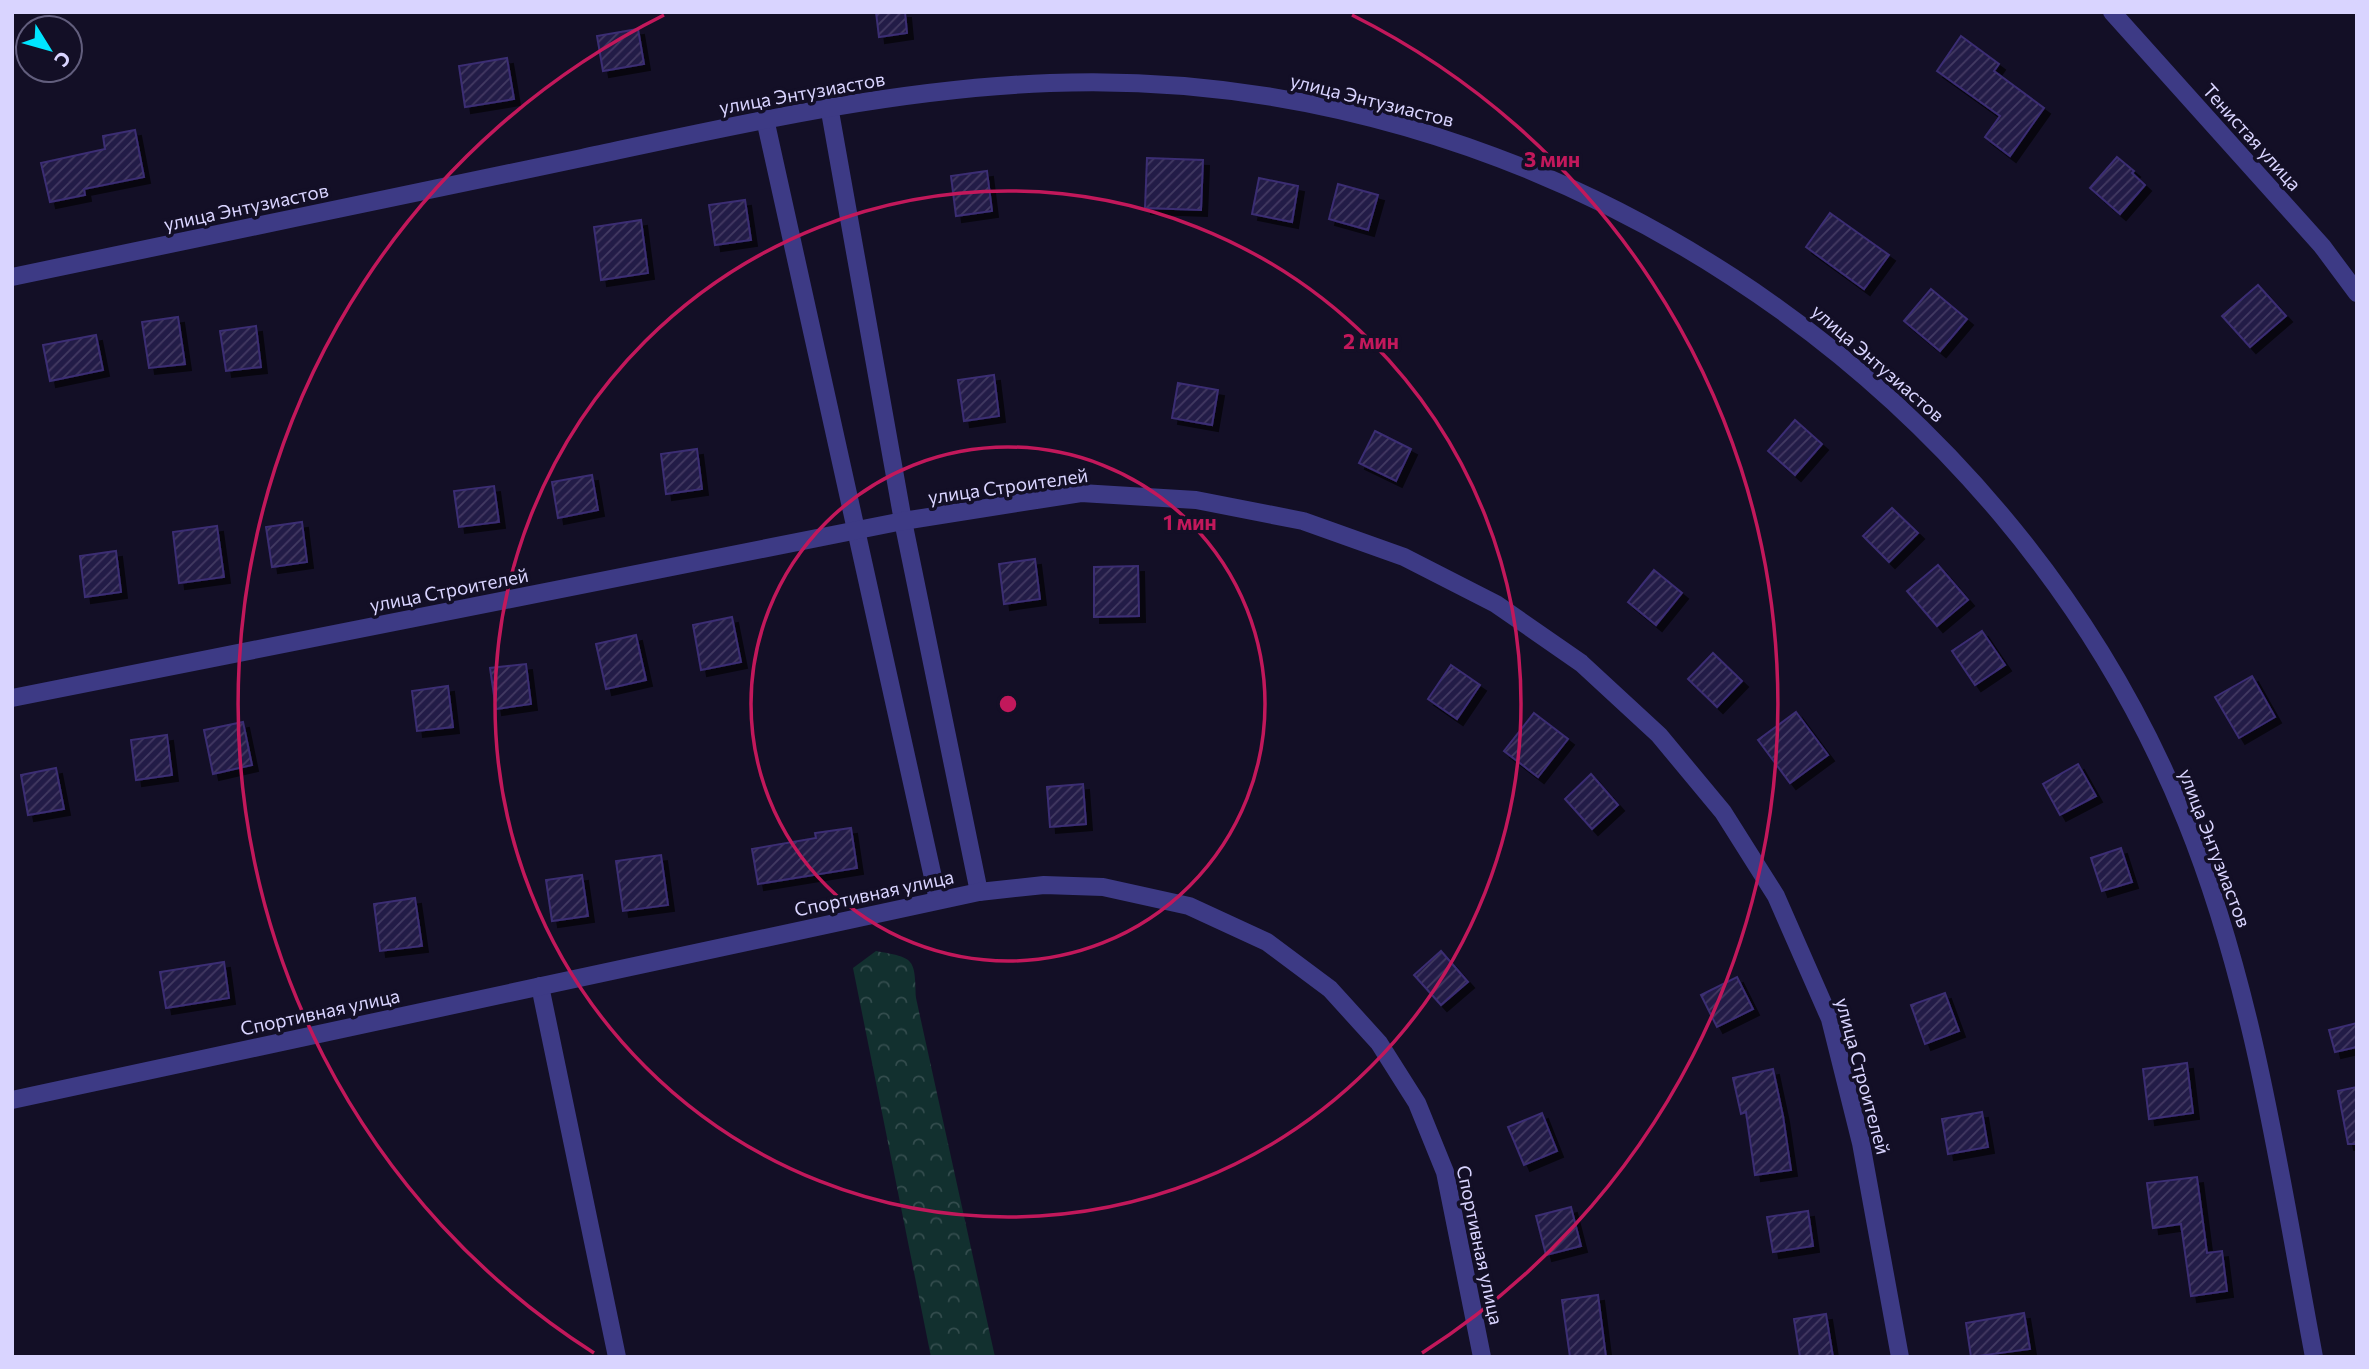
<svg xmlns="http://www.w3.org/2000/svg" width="2369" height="1369" font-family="Commissioner,sans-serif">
  <defs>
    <pattern id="forest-crowns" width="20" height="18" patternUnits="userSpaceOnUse" patternTransform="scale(1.75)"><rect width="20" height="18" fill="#12302f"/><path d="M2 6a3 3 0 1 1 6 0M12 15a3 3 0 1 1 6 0" fill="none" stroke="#344d4e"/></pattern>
    <pattern id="building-hatch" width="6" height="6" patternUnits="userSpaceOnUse" patternTransform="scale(1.75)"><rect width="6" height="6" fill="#241b47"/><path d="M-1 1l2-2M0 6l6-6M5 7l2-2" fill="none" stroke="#433b63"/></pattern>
    <filter id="shadow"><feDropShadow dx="6" dy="6" stdDeviation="0" flood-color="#0009"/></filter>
  </defs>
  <rect width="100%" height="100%" fill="#130f26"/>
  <path fill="url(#forest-crowns)" d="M876,951C915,958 915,958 916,998L995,1357H931L853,968Z"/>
  <g fill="url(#building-hatch)" stroke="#3b2d73" stroke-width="2" filter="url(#shadow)">
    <path d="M876,12H905L907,33L879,37Z"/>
    <path d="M638,29L644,64L603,71L597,36Z"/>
    <path d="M1961,36L1999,64L1994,71L2044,108L2010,156L1985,137L2000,116L1937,71Z"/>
    <path d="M507,58L514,99L465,107L459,66Z"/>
    <path d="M135,130L144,177L84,189L85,195L50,202L41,163L105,149L103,136Z"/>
    <path d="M2117,157L2134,171L2132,173L2145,185L2120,214L2090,188Z"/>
    <path d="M1147,158L1203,160L1201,210L1145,208Z"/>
    <path d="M987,171L992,211L956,216L951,176Z"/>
    <path d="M1259,178L1298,186L1292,222L1252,214Z"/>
    <path d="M1338,184L1378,195L1368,230L1329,219Z"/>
    <path d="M745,200L751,240L715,245L709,205Z"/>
    <path d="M1830,213L1889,255L1864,289L1806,247Z"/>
    <path d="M641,220L648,273L601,280L594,227Z"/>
    <path d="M2258,285L2286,316L2250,347L2222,316Z"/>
    <path d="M1931,289L1967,319L1940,351L1904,321Z"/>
    <path d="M178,317L185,364L149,368L142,322Z"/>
    <path d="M256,326L261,367L226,371L220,331Z"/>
    <path d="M96,335L103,370L50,381L43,345Z"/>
    <path d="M994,375L999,416L964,421L958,380Z"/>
    <path d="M1178,383L1218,390L1212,425L1172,418Z"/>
    <path d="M1795,420L1822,444L1795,475L1768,451Z"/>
    <path d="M1375,431L1411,449L1396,481L1359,463Z"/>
    <path d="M697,449L702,489L666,494L661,454Z"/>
    <path d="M592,475L598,510L558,518L552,482Z"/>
    <path d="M494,486L499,522L459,527L454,491Z"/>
    <path d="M1892,508L1918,533L1889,562L1863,536Z"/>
    <path d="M302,522L307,562L272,567L266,527Z"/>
    <path d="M217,526L224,577L179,583L173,532Z"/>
    <path d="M116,551L121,592L85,597L80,556Z"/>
    <path d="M1035,559L1040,599L1004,604L999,564Z"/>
    <path d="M1938,565L1968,600L1937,626L1907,591Z"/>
    <path d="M1138,566L1139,616L1094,617V567Z"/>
    <path d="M1654,570L1682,593L1656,625L1628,602Z"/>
    <path d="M732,617L741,662L701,670L693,625Z"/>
    <path d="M1982,631L2005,665L1975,685L1952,651Z"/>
    <path d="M636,635L646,680L606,689L596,644Z"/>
    <path d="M1713,653L1742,681L1717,707L1688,679Z"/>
    <path d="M526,664L531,704L496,709L490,668Z"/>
    <path d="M1451,665L1480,685L1457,719L1428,699Z"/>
    <path d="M2252,676L2275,717L2239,738L2215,697Z"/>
    <path d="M448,686L453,727L417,731L412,691Z"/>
    <path d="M1796,712L1828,755L1790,783L1758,740Z"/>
    <path d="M1534,713L1568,739L1538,777L1504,751Z"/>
    <path d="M243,722L252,765L213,774L204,730Z"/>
    <path d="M167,735L172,775L136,780L131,740Z"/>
    <path d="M2078,764L2096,796L2060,815L2043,784Z"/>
    <path d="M56,768L64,809L28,815L21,775Z"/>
    <path d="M1591,774L1618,805L1592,829L1565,799Z"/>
    <path d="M1083,784L1086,824L1050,827L1047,787Z"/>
    <path d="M851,828L857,868L758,884L752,849L816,838L815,833Z"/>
    <path d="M2121,848L2132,882L2102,891L2091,858Z"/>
    <path d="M661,855L668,905L623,911L616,861Z"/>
    <path d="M582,875L588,916L552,921L546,880Z"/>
    <path d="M415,898L422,946L380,951L374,904Z"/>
    <path d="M1441,951L1468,982L1441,1005L1414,975Z"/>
    <path d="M224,962L229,998L166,1008L160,972Z"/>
    <path d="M1737,977L1753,1009L1717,1027L1701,995Z"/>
    <path d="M1945,993L1959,1031L1925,1044L1911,1005Z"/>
    <path d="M2357,1023V1047L2335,1052L2329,1030Z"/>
    <path d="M2187,1063L2193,1113L2149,1119L2143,1069Z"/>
    <path d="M1773,1069L1783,1116L1791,1170L1755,1175L1746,1112L1741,1114L1733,1078Z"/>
    <path d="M2357,1087V1144H2348L2338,1091Z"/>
    <path d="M1982,1112L1988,1147L1948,1154L1942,1119Z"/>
    <path d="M1542,1113L1557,1151L1524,1165L1508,1127Z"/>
    <path d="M2197,1177L2207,1253L2222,1251L2227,1291L2191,1296L2181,1224L2153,1228L2147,1183Z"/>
    <path d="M1571,1207L1581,1246L1546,1255L1536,1216Z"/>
    <path d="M1808,1211L1813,1246L1773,1252L1767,1217Z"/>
    <path d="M1598,1295L1606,1357H1570L1562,1300Z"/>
    <path d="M2024,1313L2030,1349L1971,1357L1966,1323Z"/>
    <path d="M1826,1314L1833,1357H1800L1794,1319Z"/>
  </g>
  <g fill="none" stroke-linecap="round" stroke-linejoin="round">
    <g stroke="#3d3a85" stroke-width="18">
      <path d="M2112,12L2322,246L2357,293"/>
      <path d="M829,106L903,521L979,892"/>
      <path d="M765,119L938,900"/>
      <path d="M12,277C202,237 392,198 582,158C737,125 891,89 1050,83C1534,64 2006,373 2186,821C2255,992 2280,1177 2314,1357"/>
      <path d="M12,698L903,521L1081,493L1196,500L1303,521L1404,557L1496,604L1581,663L1659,735L1723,812L1776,896L1830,1019L1861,1143L1900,1357"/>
      <path d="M540,986L617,1357"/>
      <path d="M12,1100L979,892L1044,885L1103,887L1189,906L1267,942L1330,989L1379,1043L1417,1103L1445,1172L1482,1357"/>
    </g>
  </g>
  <g fill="none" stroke="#c2185b" stroke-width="3.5">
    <circle cx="1008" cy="704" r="257"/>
    <circle cx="1008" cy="704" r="513"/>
    <path d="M594 1353A770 770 0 0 1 664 15M1352 15A770 770 0 0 1 1422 1353"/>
  </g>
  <g text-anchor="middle" stroke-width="7" stroke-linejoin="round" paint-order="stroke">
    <g font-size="19" fill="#d9d4ff" stroke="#130f26">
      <text transform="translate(802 93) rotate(-10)" y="7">улица Энтузиастов</text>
      <text transform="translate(1372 100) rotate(14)" y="7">улица Энтузиастов</text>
      <text transform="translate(2252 137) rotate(48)" y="7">Тенистая улица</text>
      <text transform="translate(246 207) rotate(-12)" y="7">улица Энтузиастов</text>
      <text transform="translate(1878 363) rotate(41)" y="7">улица Энтузиастов</text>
      <text transform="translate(1008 486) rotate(-8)" y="7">улица Строителей</text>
      <text transform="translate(449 590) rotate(-11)" y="7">улица Строителей</text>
      <text transform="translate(2215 848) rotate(69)" y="7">улица Энтузиастов</text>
      <text transform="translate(874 893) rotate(-12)" y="7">Спортивная улица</text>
      <text transform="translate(320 1012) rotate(-12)" y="7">Спортивная улица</text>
      <text transform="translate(1863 1076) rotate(75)" y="7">улица Строителей</text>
      <text transform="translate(1480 1245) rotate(78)" y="7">Спортивная улица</text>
    </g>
  </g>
  <circle cx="1008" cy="704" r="10" fill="#c2185b" stroke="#130f26" stroke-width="3.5"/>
  <g font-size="21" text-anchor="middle" font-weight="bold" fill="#c2185b" stroke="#130f26" stroke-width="7" stroke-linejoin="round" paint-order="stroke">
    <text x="1552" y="167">3 мин</text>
    <text x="1371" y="349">2 мин</text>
    <text x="1190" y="530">1 мин</text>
  </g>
  <rect width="2369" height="1369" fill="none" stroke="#d9d4ff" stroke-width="28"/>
  <g transform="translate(49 49) rotate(127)"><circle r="33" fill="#130f26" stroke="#625e7d" stroke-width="2"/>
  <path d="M0-5L12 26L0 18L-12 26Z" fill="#00e5ff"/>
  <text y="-10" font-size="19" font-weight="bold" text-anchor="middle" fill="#d9d4ff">С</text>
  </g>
</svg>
